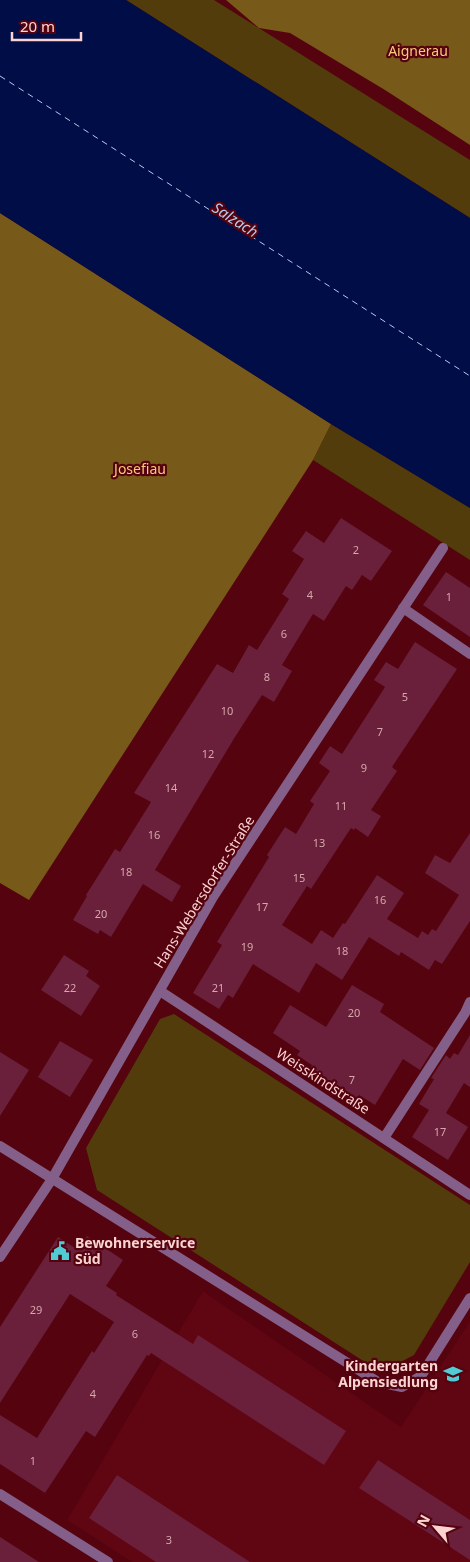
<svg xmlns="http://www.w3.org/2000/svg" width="470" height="1562" font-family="'Noto Sans',sans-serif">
  <rect width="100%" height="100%" fill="#54030f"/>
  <path fill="#600512" d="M203,1291L401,1427L470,1321V1562H132L67,1520Z"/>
  <g fill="#533c0b">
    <path d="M126,0H214L470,160V218Z"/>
    <path d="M331,424L470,508V560L313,460Z"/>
    <path d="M174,1014L470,1205V1262L414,1355L395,1365L368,1364L97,1190L86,1148L160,1019Z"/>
  </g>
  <g fill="#775919">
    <path d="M226,0H470V145L385,90L290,33L259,28Z"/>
    <path d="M0,213L331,424L313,460L29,900L0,883Z"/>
  </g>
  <path fill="#000d47" d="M0,0H126L470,218V508L331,424L0,213Z"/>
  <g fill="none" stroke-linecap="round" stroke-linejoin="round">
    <path stroke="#b5caee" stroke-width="1" stroke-dasharray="6 5" stroke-linecap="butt" d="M0,76L470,376"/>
  </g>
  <g fill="#6a1f3a">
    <path d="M341,518L392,551L371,581L362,575L352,590L346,586L324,621L313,614L282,665L292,671L274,702L262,695L235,737L155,870L181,886L172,902L143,884L111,937L100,930L98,934L73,920L87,896L86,895L115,849L120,852L151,802L134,793L217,664L233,673L249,645L257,650L289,599L282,594L304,559L292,551L306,531L324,543Z"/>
    <path d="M446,572L470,588V637L423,605Z"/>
    <path d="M415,642L457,669L392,767L397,771L371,810L381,816L368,837L355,828L354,830L351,828L311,889L307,886L282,925L312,944L321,930L333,938L343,923L345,924L377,875L404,893L387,919L418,938L422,931L428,935L432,929L436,931L459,895L425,873L435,855L450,863L470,833V921L442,964L435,960L429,970L401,952L399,956L369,937L342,980L316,963L299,993L253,964L233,998L228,995L219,1009L193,993L222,945L217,942L269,857L267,855L285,827L296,834L314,804L310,801L330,771L319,763L330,746L342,754L385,687L374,680L386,662L398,669Z"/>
    <path d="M64,955L89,971L86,976L100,986L81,1016L41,990Z"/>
    <path d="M352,985L384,1004L380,1012L434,1048L420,1070L403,1059L375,1105L359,1095L356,1100L309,1071L312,1065L297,1055L300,1051L273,1033L290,1005L326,1027Z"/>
    <path d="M470,1035V1087L464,1083L446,1113L468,1127L448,1160L412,1137L429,1110L419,1104L434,1079L431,1078L446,1055L450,1059L454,1053L458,1055Z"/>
    <path d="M60,1041L93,1060L70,1097L38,1077Z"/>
    <path d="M0,1052L29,1070L0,1116Z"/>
    <path d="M87,1236L123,1260L106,1286L117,1293L116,1295L193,1344L198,1335L346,1431L324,1465L151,1353L149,1356L147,1355L95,1437L86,1431L45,1493L0,1464V1415L37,1438L92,1351L94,1353L114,1322L70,1294L0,1403V1327L58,1237L78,1250Z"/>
    <path d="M378,1460L470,1520V1560L359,1488Z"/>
    <path d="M117,1475L250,1562H156L89,1518Z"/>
    <path d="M0,1537L39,1562H0Z"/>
  </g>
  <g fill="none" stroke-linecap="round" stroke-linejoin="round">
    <g stroke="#835f89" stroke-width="10">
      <path d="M403,608L470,654"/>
      <path d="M160,991L470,1195"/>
      <path d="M384,1138L465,1013L470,1002"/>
      <path d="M0,1146L378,1382L402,1387L421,1376L470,1298"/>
      <path d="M0,1257L52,1179L213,897L443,548"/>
      <path d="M0,1494L108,1562"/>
    </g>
  </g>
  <defs>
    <g id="civic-bare" transform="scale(1.5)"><path d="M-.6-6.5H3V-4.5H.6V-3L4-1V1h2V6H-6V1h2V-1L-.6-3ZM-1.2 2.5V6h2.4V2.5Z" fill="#51ccd5" stroke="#54030f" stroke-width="2.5" paint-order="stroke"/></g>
    <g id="school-bare" transform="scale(1.5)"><path d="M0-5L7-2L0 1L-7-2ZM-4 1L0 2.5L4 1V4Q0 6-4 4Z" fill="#51ccd5" stroke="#54030f" stroke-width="2.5" paint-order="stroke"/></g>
  </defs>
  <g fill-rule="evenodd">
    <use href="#civic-bare" x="60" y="1251"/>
    <use href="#school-bare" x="453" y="1374"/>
  </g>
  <g text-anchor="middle" stroke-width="4.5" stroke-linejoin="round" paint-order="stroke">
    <g font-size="11" fill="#d7a7ac">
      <text x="356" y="554">2</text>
      <text x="310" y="599">4</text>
      <text x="449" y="601">1</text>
      <text x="284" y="638">6</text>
      <text x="267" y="681">8</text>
      <text x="405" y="701">5</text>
      <text x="227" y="715">10</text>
      <text x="380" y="736">7</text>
      <text x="208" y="758">12</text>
      <text x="364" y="772">9</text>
      <text x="171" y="792">14</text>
      <text x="341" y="810">11</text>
      <text x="154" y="839">16</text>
      <text x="319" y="847">13</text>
      <text x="126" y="876">18</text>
      <text x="299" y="882">15</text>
      <text x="380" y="904">16</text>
      <text x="262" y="911">17</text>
      <text x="101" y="918">20</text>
      <text x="247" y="951">19</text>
      <text x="342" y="955">18</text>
      <text x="70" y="992">22</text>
      <text x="218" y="992">21</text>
      <text x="354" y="1017">20</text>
      <text x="352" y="1084">7</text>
      <text x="440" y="1136">17</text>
      <text x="36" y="1314">29</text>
      <text x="135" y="1338">6</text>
      <text x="93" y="1398">4</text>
      <text x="33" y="1465">1</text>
      <text x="169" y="1544">3</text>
    </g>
    <g font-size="14" fill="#f7cb79" stroke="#54030f">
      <text x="418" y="56">Aignerau</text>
      <text x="140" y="474">Josefiau</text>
    </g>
    <g font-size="14" fill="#fbd4d2" stroke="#54030f">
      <text transform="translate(204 892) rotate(-58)" y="5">Hans-Webersdorfer-Straße</text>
      <text transform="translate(323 1081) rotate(33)" y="5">Weisskindstraße</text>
    </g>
    <g font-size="14" font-weight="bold" fill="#fbd4d2" stroke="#54030f" text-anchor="start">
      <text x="75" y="1248">Bewohnerservice<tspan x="75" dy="16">Süd</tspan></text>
      <text x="438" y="1371" text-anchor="end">Kindergarten<tspan x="438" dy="16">Alpensiedlung</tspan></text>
    </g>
    <g font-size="15" font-style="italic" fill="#b5caee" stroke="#54030f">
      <text transform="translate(235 220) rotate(33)" y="5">Salzach</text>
    </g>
  </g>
  <g transform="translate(435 1527) rotate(298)" stroke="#54030f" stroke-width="4" paint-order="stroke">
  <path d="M0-4L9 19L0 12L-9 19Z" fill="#fbd4d2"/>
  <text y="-8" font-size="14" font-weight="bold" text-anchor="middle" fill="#fbd4d2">N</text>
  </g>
  <path d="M12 32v8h69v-8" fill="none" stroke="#fbd4d2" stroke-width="2.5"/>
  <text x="20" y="32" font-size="15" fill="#fbd4d2" stroke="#54030f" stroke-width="4" paint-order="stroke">20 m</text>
</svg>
